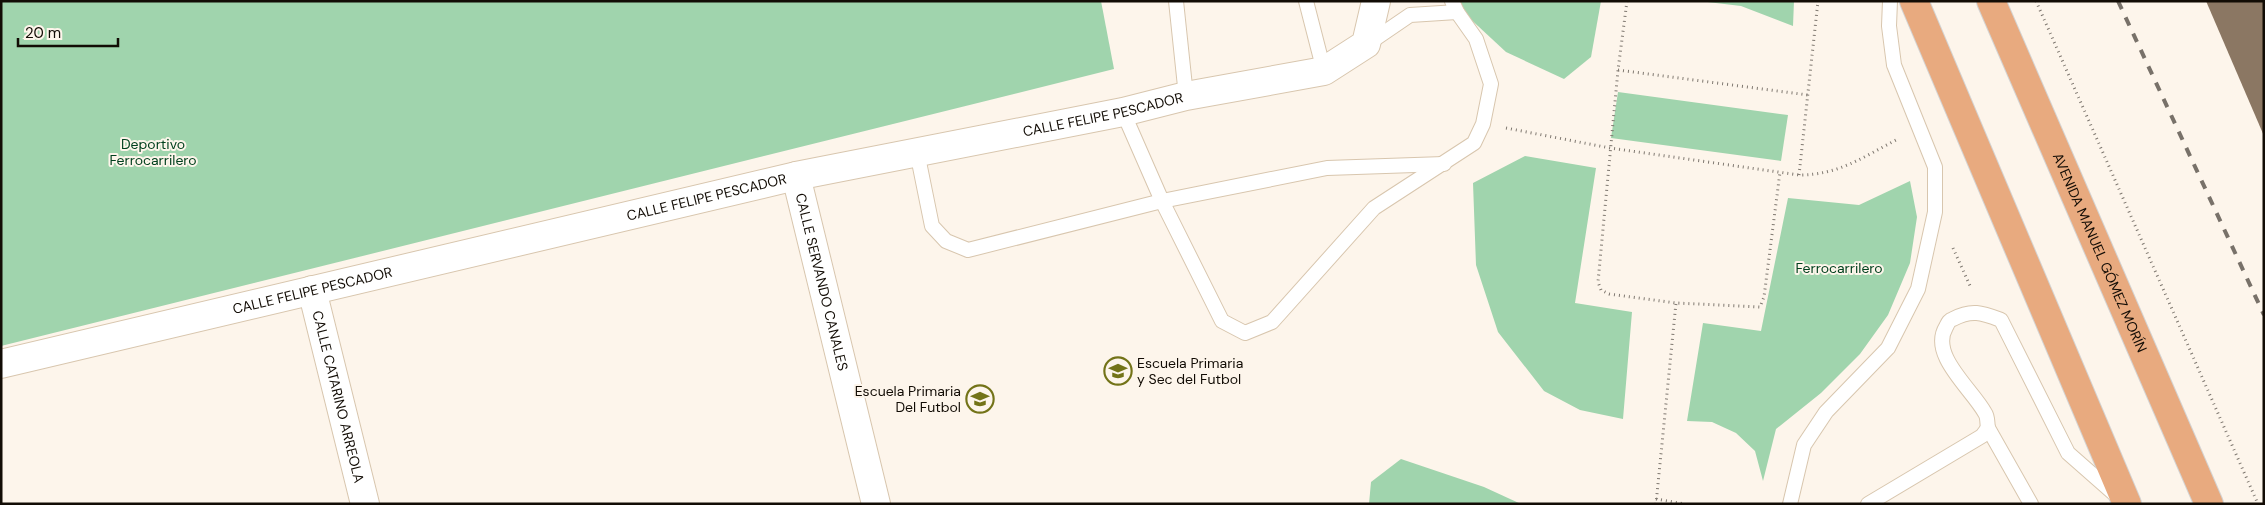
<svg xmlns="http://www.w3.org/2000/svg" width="2265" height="505" font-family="'DM Sans',sans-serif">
  <rect width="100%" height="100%" fill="#fdf5eb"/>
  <g fill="#a0d4ad">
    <path d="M1,1H1101L1114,69L1,346Z"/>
    <path d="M1451,1H1601L1591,57L1564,79L1506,52Z"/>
    <path d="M1699,1H1794L1793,26L1741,6Z"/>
    <path d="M1618,92L1788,115L1781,161L1611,138Z"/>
    <path d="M1525,156L1596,168L1575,303L1632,312L1623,419L1580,410L1544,391L1498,332L1476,265L1473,183Z"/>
    <path d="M1910,181L1917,217L1910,263L1888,315L1860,354L1821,393L1776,429L1763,481L1755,451L1736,433L1712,422L1687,421L1703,323L1761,331L1788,198L1859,205Z"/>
    <path d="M1401,459L1484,487L1521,504H1369L1371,482Z"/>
  </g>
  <path fill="#8b7763" d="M2206,1H2264V136Z"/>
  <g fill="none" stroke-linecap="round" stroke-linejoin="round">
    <g stroke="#d8c6ae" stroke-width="16">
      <g id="service">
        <path d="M1176,1L1186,96"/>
        <path d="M1306,1L1324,71"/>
        <path d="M1369,43L1410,15L1457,12"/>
        <path d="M1123,112L1162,201L1222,321L1245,333L1272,322L1374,208L1474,143L1483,124L1491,84L1476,39L1457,12L1452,1"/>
        <path d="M917,152L932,226L946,241L968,250L1162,201L1327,168L1444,164"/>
        <path d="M1790,504L1804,445L1826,412L1888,348L1918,289L1935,212V167L1894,65L1889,26L1890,1"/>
        <path d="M1868,504L1982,436L1988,428"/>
        <path d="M2031,504L1988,428C1987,423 1988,417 1985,413C1972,389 1929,355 1946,327C1948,323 1949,320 1953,319C1972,309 1982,313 2001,320L2068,453L2118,497"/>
      </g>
    </g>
    <g stroke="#d8c6ae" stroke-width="30">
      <g id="minor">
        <path id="s1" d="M796,176L876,504"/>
        <path id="s2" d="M312,290L365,504"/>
        <path id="s3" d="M1,364L796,176L1123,112L1186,96L1324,71L1366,44L1376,1"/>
      </g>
    </g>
    <g stroke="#d4d3d2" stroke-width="30">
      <g id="primary">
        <path d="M1914,1L2127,504"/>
        <path id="s4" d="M1991,1L2209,504"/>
      </g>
    </g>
    <g stroke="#7f7870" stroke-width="3" stroke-dasharray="1 4" stroke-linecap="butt">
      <path d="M1627,1L1618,70L1598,282L1601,290L1609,294L1676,303L1760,307L1764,297L1780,172"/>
      <path d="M2036,1L2258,504"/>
      <path d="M1618,70L1808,95"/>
      <path d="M1506,128L1610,148L1799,175C1839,175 1863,157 1898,139"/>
      <path d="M1799,175L1818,1"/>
      <path d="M1953,248L1971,288"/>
      <path d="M1656,499L1685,504"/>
      <path d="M1656,504L1676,303"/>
    </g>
    <use href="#service" stroke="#fff" stroke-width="14"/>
    <use href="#minor" stroke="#fff" stroke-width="28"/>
    <use href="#primary" stroke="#e8aa7f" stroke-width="28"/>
    <path stroke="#787169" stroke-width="4" stroke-dasharray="9 9" stroke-linecap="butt" d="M2118,1L2264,315"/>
  </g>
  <defs>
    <g id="school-ring" transform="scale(1.4375)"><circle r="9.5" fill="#fdf5eb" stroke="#737318" stroke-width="1.5"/><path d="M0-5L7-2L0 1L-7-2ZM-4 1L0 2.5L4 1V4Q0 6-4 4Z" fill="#737318"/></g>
  </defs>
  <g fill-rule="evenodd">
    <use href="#school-ring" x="1118" y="371"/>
    <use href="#school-ring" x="980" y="399"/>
  </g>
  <g text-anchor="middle" stroke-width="4" stroke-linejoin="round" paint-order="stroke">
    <g font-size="14" fill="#120c05" stroke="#fdf5eb">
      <text dy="5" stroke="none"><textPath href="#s3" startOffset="1130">CALLE FELIPE PESCADOR</textPath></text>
      <text dy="5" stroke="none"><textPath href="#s3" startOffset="725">CALLE FELIPE PESCADOR</textPath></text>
      <text dy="5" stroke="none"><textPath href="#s4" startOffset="274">AVENIDA MANUEL GÓMEZ MORÍN</textPath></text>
      <text dy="5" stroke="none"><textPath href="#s1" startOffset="109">CALLE SERVANDO CANALES</textPath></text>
      <text dy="5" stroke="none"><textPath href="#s3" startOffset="320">CALLE FELIPE PESCADOR</textPath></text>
      <text dy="5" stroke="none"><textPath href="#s2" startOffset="110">CALLE CATARINO ARREOLA</textPath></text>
    </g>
    <g font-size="14" fill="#00401d" stroke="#fdf5eb">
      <text x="153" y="149">Deportivo<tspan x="153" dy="16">Ferrocarrilero</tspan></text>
      <text x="1839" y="273">Ferrocarrilero</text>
    </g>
    <g font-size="14" fill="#120c05" stroke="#fdf5eb" text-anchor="start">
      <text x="1137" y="368">Escuela Primaria<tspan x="1137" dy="16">y Sec del Futbol</tspan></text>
      <text x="961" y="396" text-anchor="end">Escuela Primaria<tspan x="961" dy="16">Del Futbol</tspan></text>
    </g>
  </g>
  <rect width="2265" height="505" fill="none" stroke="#120c05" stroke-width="5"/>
  <path d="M18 38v8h100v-8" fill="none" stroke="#120c05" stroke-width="2.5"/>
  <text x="25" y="38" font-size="15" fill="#120c05" stroke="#fdf5eb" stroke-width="4" paint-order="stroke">20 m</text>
</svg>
